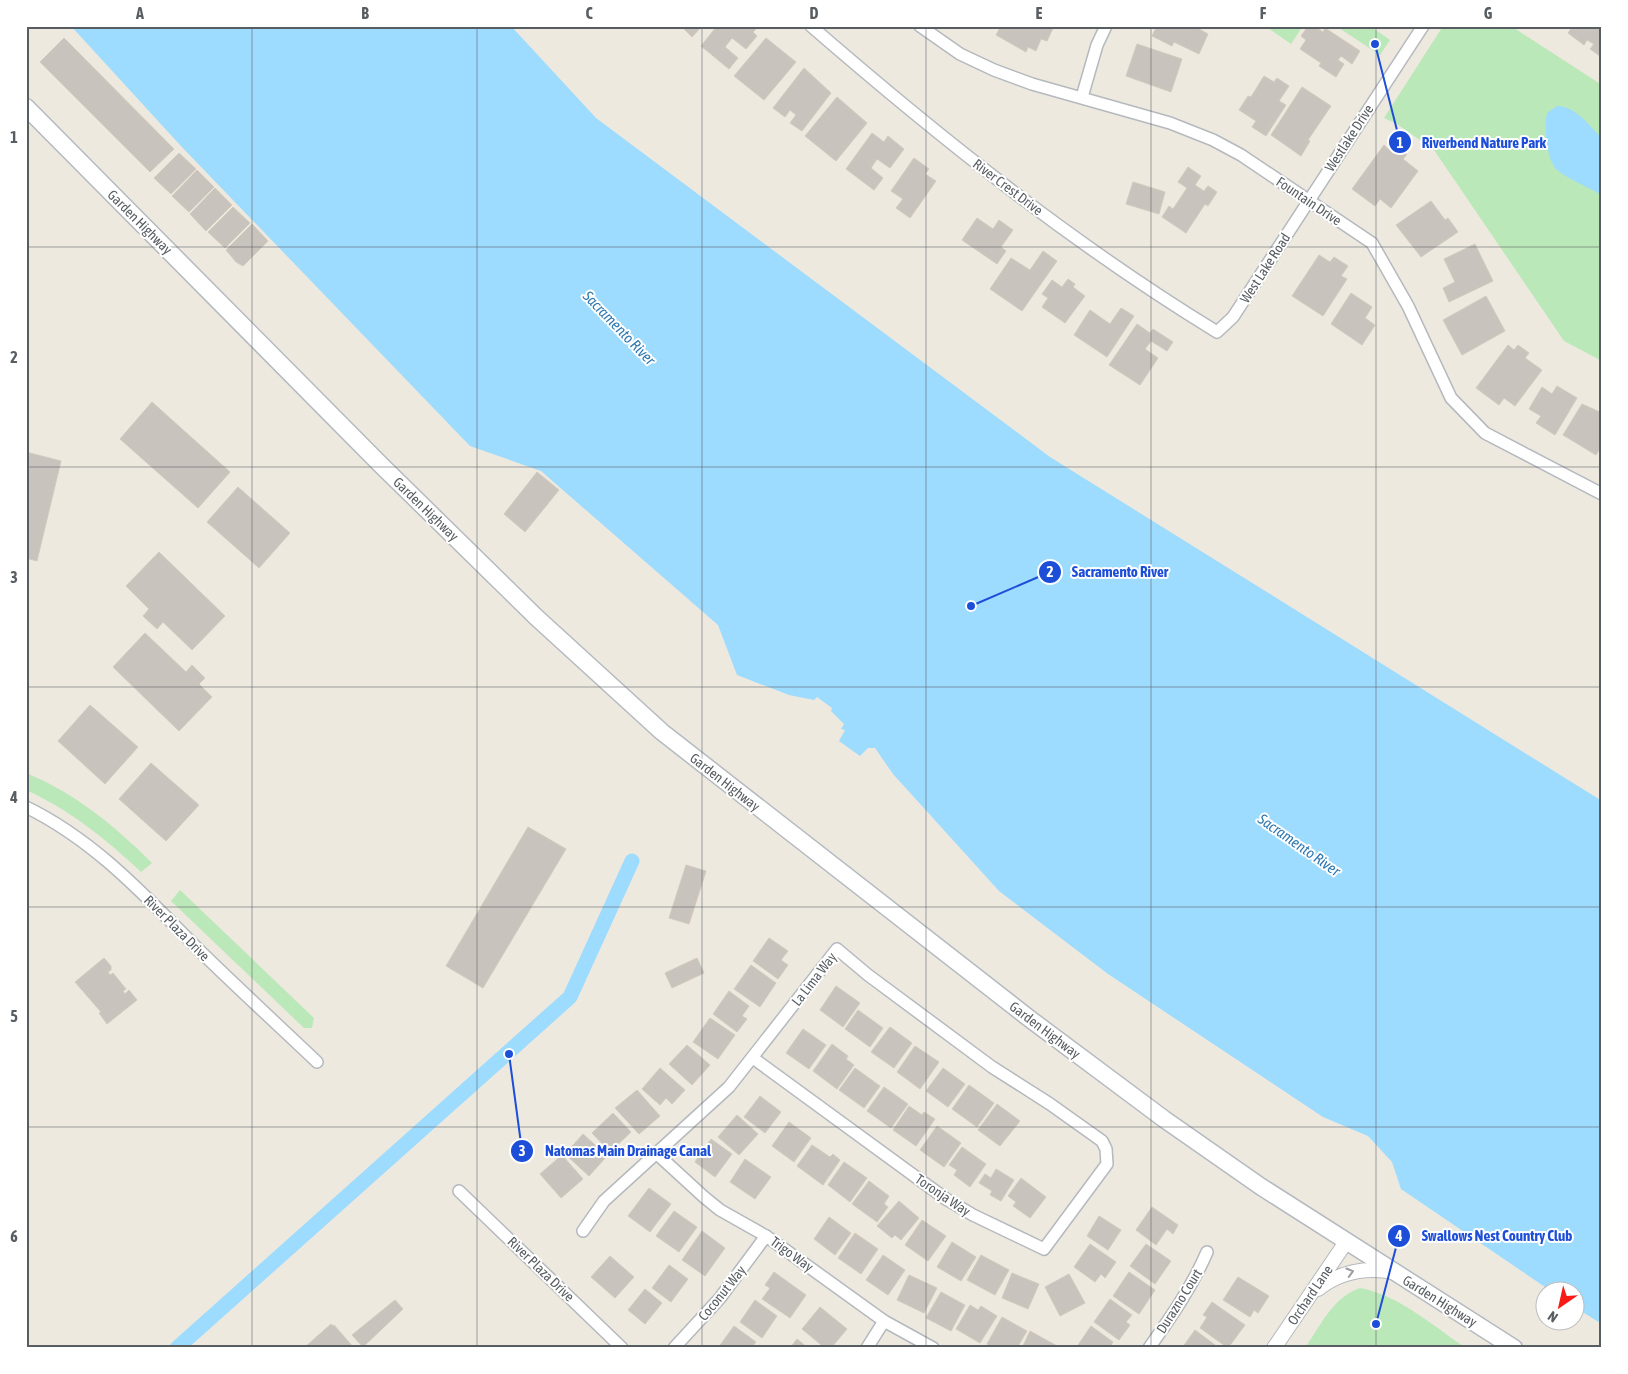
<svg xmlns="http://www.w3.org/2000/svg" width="1628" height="1374" font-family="'Asap Condensed',sans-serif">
  <rect width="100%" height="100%" fill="#ede9df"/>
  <g fill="#bbe8b8">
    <path d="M1265,26H1303L1291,44Z"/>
    <path d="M1336,26H1370L1390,40L1380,55Z"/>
    <path d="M1443,26H1511L1602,85V361L1564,341L1434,150L1397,124L1384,118Z"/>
    <path d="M26,773C75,793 115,826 152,863L141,872C106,839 70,810 26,790Z"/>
    <path d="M180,890L314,1018L312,1028H304L171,901Z"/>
    <path d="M1360,1288C1399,1295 1433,1326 1466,1348H1305C1321,1325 1333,1297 1360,1288Z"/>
  </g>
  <g fill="#9ddbff">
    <path d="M71,26H511L596,118L1050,457L1602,801V1324L1576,1308V1292L1551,1291L1401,1189L1392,1162L1368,1136L1323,1117L1108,974L999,891L893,774L875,748H868L860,756L839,741L845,730L841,729L844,724L831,711L832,708L817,697L814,700L789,695L737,675L718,625L541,471L470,446L180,145Z"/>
    <path d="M1557,106C1576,106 1589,126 1602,138V195C1591,189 1565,177 1557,170C1546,158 1544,128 1547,113Z"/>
  </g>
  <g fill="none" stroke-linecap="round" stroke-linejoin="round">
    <path stroke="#9ddbff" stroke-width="15" d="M177,1348L570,997L632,861"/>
  </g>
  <g fill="#c8c3bc" stroke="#d2cabd">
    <path d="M681,26H702L692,37Z"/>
    <path d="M717,26L758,27L753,32L757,36L746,49L732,38L725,47L738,58L729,69L701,46Z"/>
    <path d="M1001,26H1054L1047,41L1041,39L1036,51L1028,47L1026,52L996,35Z"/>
    <path d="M1157,26H1201L1199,29L1208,34L1199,54L1174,42L1172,46L1152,36Z"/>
    <path d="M1308,26H1314L1323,32L1325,28L1360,51L1352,64L1341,56L1338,60L1344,64L1336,77L1319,66L1321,63L1300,49L1306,40L1301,36Z"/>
    <path d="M1573,26H1602L1600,56L1590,49L1594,44L1587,40L1584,45L1568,33Z"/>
    <path d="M64,38L174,149L150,172L40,62Z"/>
    <path d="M766,38L796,62L764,100L734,76Z"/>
    <path d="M1137,44L1182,59L1171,92L1126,76Z"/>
    <path d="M804,68L831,93L802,131L790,123L796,115L790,110L785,117L773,108Z"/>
    <path d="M1264,76L1274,82L1277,78L1289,86L1279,101L1286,105L1266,136L1252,127L1256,121L1239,110L1248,96L1251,97Z"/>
    <path d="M1302,87L1331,106L1308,140L1310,141L1301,156L1271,135Z"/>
    <path d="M837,97L867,123L836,161L805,136Z"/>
    <path d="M872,133L884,142L888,136L904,149L890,168L877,159L871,168L883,178L874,190L846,169Z"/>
    <path d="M1384,145L1391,151L1395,145L1407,154L1403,159L1418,171L1391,208L1380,199L1375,206L1352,189Z"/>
    <path d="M179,153L196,169L171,194L154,178Z"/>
    <path d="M914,158L929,169L925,174L936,181L910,218L896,208L903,199L891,191Z"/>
    <path d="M1188,167L1201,176L1195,185L1204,191L1208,186L1217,192L1208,206L1205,204L1186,233L1162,217L1169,206L1173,209L1187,188L1178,182Z"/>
    <path d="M197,170L214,187L189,212L172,196Z"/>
    <path d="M1133,182L1165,192L1159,214L1126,204Z"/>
    <path d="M215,188L232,205L206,231L190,214Z"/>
    <path d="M1431,201L1445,220L1448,218L1458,232L1421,257L1396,225Z"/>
    <path d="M233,207L250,223L225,248L208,232Z"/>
    <path d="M977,218L993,229L999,220L1013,230L1001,247L1006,251L997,264L962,240Z"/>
    <path d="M252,224L268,241L243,266L236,262L226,250Z"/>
    <path d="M1475,244L1493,281L1449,302L1443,288L1455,282L1444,259Z"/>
    <path d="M1043,251L1057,261L1022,311L990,289L1011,258L1030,270Z"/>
    <path d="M1319,255L1330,262L1334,257L1348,266L1341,276L1347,279L1323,316L1292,296Z"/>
    <path d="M1068,279L1075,284L1073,287L1085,296L1065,323L1042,307L1048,298L1042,294L1052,280L1062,287Z"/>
    <path d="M1351,293L1372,307L1365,318L1375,325L1362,345L1331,324Z"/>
    <path d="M1486,296L1505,331L1462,355L1443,320Z"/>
    <path d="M1121,308L1134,316L1107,357L1074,335L1090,310L1110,324Z"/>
    <path d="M1137,324L1150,333L1153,329L1173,342L1167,351L1151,341L1145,349L1158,358L1140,385L1109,365Z"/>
    <path d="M1508,345L1514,350L1518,345L1529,353L1525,358L1542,370L1515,406L1504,398L1499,405L1476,388Z"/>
    <path d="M1557,386L1577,398L1555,435L1536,423L1541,416L1529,409L1542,387L1552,394Z"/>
    <path d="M152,402L230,472L198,508L120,439Z"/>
    <path d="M1582,404L1602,413V445L1596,455L1563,435Z"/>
    <path d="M26,452L61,461L37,561L26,558Z"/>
    <path d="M537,472L559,490L525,532L504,514Z"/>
    <path d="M238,487L290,533L259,568L207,522Z"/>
    <path d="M159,552L225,616L192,650L163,622L157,629L143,616L149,609L126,586Z"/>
    <path d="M145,633L186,672L192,665L205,678L199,684L212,697L179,731L113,667Z"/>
    <path d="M90,705L138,747L105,784L58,741Z"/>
    <path d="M151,763L199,805L166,841L119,799Z"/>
    <path d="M528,827L566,849L483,988L446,966Z"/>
    <path d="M686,865L706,871L689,924L669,918Z"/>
    <path d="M769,938L788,951L781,960L788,965L778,979L753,961Z"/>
    <path d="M104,958L111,966V970L108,972L110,975L113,973L126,989L123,991L125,994L129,990L137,1000L107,1024L99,1013L101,1012L75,982Z"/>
    <path d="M697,958L704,973L672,988L665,973Z"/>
    <path d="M751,965L776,983L760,1007L734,989Z"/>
    <path d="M836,986L860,1003L843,1027L820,1010Z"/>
    <path d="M729,991L749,1006L742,1016L747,1019L737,1032L713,1014Z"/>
    <path d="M858,1010L883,1028L870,1047L845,1029Z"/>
    <path d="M710,1018L735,1035L718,1059L693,1042Z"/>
    <path d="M890,1027L912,1043L894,1068L871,1052Z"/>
    <path d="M803,1029L826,1045L809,1069L786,1053Z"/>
    <path d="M832,1044L848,1056L846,1059L854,1065L837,1089L813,1071Z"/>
    <path d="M687,1045L710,1065L692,1085L669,1064Z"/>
    <path d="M915,1046L939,1062L920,1089L897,1072Z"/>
    <path d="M660,1068L685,1090L672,1104L666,1098L660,1105L642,1089Z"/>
    <path d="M855,1068L880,1086L864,1108L839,1090Z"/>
    <path d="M943,1068L965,1084L948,1107L926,1091Z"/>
    <path d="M969,1085L994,1103L977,1127L952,1109Z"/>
    <path d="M884,1087L908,1104L891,1128L867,1111Z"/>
    <path d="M637,1090L660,1116L639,1134L615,1108Z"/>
    <path d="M760,1096L781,1112L765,1133L744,1117Z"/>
    <path d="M997,1104L1020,1121L1000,1146L978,1130Z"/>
    <path d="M909,1106L922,1115L924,1112L935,1119L916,1146L893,1130Z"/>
    <path d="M613,1113L631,1132L610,1152L592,1133Z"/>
    <path d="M737,1115L758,1134L739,1155L718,1137Z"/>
    <path d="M789,1122L811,1138L794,1162L772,1146Z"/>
    <path d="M937,1126L961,1143L944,1167L920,1150Z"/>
    <path d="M583,1134L607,1156L589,1176L565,1154Z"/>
    <path d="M711,1139L732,1154L715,1177L695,1162Z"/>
    <path d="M812,1145L830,1157L833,1154L840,1160L823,1185L797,1166Z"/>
    <path d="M962,1147L986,1164L970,1187L954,1175L957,1170L949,1165Z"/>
    <path d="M562,1155L583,1179L561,1198L540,1174Z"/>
    <path d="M745,1159L771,1177L755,1199L730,1182Z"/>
    <path d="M844,1162L867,1178L850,1202L828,1185Z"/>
    <path d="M996,1169L1014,1180L1001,1201L990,1195L992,1191L979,1183L985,1174L991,1178Z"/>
    <path d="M1021,1178L1046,1197L1030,1218L1013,1206L1016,1202L1008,1196Z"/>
    <path d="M869,1181L889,1196L884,1204L888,1207L877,1222L852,1204Z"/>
    <path d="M649,1188L671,1204L650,1232L628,1216Z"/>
    <path d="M899,1201L919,1218L901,1240L895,1235L892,1238L877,1226Z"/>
    <path d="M1152,1207L1178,1225L1173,1234L1167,1229L1156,1245L1136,1230Z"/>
    <path d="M674,1211L697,1227L679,1252L656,1236Z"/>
    <path d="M1099,1216L1121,1230L1108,1250L1087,1236Z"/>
    <path d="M829,1217L851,1233L835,1255L814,1239Z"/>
    <path d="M922,1220L946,1236L928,1261L905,1245Z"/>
    <path d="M702,1231L725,1248L705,1276L682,1260Z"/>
    <path d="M855,1233L878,1249L861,1274L838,1258Z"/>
    <path d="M952,1242L976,1257L961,1281L937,1267Z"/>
    <path d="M1090,1244L1116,1262L1105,1278L1101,1274L1095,1282L1074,1267Z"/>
    <path d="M1146,1244L1171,1261L1155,1284L1130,1266Z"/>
    <path d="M883,1255L905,1270L888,1295L866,1280Z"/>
    <path d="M981,1255L1009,1270L995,1295L967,1280Z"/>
    <path d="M610,1256L634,1277L615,1298L591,1277Z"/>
    <path d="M669,1265L688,1279L671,1302L652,1288Z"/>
    <path d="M774,1272L806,1295L790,1318L762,1299L770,1288L765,1285Z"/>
    <path d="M1129,1272L1155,1290L1139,1314L1113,1296Z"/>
    <path d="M1012,1273L1039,1284L1028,1309L1002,1298Z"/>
    <path d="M1069,1274L1085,1303L1060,1316L1045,1287Z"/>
    <path d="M909,1275L937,1288L924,1313L897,1300Z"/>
    <path d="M1238,1277L1269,1296L1258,1313L1254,1310L1250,1317L1223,1300Z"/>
    <path d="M645,1289L662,1303L645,1324L628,1310Z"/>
    <path d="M941,1292L965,1305L951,1331L926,1318Z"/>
    <path d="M1110,1299L1132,1315L1126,1322L1130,1325L1119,1340L1094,1322Z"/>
    <path d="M395,1300L403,1309L363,1347L352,1335Z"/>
    <path d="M755,1300L777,1316L762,1338L740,1322Z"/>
    <path d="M1212,1302L1245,1325L1228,1348L1200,1328L1207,1317L1203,1315Z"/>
    <path d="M970,1305L978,1310L981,1306L997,1316L980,1343L956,1329Z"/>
    <path d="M820,1307L847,1329L831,1348H825L802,1329Z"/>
    <path d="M1002,1317L1027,1331L1017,1348H993L987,1344Z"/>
    <path d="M331,1324L333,1326L334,1325L354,1348H304Z"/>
    <path d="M734,1326L756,1342L751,1348H718Z"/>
    <path d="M1091,1326L1113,1342L1109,1348H1076Z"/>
    <path d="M1195,1330L1219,1348H1182Z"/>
    <path d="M1030,1331L1057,1346L1056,1348H1022Z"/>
    <path d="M797,1339L808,1348H790Z"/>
  </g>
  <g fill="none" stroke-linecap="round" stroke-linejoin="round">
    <g stroke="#b5b9be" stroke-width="14">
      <g id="minor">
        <path d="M811,26C939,137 1073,244 1217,332L1233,317L1423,26"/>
        <path d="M920,26L960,54L994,70L1032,84L1170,123L1213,140L1241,155L1372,243L1408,306L1451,398L1485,433L1602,494"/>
        <path d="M1082,97L1097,45L1106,26"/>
        <path d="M26,807C96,841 147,898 201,952C239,989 278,1025 317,1062"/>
        <path d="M656,1153L704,1197L720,1210L766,1236L884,1321L933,1348"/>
        <path d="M459,1191L622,1348"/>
        <path d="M583,1231L604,1201L729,1087L837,949L868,975L992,1067L1050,1104L1102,1141L1106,1149L1107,1164L1044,1249L973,1215L946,1199L753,1058"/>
        <path d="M674,1348L720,1298L766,1236"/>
        <path d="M867,1348L884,1321"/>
        <path d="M1149,1348C1171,1317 1192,1287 1207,1252"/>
      </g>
    </g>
    <g stroke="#b5b9be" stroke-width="16">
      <g id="tertiary">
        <path d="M1318,1289C1341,1271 1366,1267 1394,1272"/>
        <path d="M1274,1348L1346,1242"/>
      </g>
    </g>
    <g stroke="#b5bac0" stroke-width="19">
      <path id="secondary" d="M26,107L381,465L536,617L662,732L1030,1019L1164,1119L1260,1186L1514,1348"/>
    </g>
    <use href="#minor" stroke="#fff" stroke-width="11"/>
    <use href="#tertiary" stroke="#fff" stroke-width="14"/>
    <use href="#secondary" stroke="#fff" stroke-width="16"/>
  </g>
  <defs><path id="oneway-chevron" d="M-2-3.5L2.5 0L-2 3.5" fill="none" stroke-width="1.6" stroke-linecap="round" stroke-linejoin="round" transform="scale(1.25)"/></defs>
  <use stroke="#9b9ea1" href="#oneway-chevron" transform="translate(1350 1272) rotate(-16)"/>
  <path fill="none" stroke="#585d62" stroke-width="1" stroke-opacity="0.55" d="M252,26V1348M477,26V1348M702,26V1348M926,26V1348M1151,26V1348M1376,26V1348M26,247H1602M26,467H1602M26,687H1602M26,907H1602M26,1127H1602"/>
  <g text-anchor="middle" stroke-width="4" stroke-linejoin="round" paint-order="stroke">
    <g font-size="14" fill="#585d62" stroke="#fff">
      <text transform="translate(1349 138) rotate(-57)" y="5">Westlake Drive</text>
      <text transform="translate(1008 187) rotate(37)" y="5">River Crest Drive</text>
      <text transform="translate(1309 201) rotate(34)" y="5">Fountain Drive</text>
      <text transform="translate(140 222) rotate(45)" y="5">Garden Highway</text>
      <text transform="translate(1265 268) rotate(-57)" y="5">West Lake Road</text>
      <text transform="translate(426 509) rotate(44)" y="5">Garden Highway</text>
      <text transform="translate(725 782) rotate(38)" y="5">Garden Highway</text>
      <text transform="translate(177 928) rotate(45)" y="5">River Plaza Drive</text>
      <text transform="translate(814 979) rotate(-52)" y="5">La Lima Way</text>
      <text transform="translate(1045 1030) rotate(37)" y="5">Garden Highway</text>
      <text transform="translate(943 1195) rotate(34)" y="5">Toronja Way</text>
      <text transform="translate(792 1254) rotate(36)" y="5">Trigo Way</text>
      <text transform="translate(541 1269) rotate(44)" y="5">River Plaza Drive</text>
      <text transform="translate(722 1293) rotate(-51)" y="5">Coconut Way</text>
      <text transform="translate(1310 1295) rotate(-56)" y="5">Orchard Lane</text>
      <text transform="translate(1179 1301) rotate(-58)" y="5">Durazno Court</text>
      <text transform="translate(1440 1301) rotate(32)" y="5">Garden Highway</text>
    </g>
    <g font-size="15" font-style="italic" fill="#2f78b2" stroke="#fff">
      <text transform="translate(619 328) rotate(46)" y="5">Sacramento River</text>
      <text transform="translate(1299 845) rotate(35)" y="5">Sacramento River</text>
    </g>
  </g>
  <path fill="none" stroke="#1d4ed8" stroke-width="2" d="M1375 44L1400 142M971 606L1050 572M509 1054L522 1151M1376 1324L1399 1236"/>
  <g fill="#1d4ed8" stroke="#fff" stroke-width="2">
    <circle cx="1375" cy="44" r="5"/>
    <circle cx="971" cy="606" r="5"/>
    <circle cx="509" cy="1054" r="5"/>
    <circle cx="1376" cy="1324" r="5"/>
    <circle cx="1400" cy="142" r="12"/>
    <circle cx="1050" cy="572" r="12"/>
    <circle cx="522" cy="1151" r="12"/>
    <circle cx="1399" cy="1236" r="12"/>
  </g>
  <g font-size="15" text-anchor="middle" font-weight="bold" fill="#fff">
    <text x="1400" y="148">1</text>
    <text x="1050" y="577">2</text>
    <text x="522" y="1156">3</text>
    <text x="1399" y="1241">4</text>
  </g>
  <g font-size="15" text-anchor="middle" font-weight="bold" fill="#1d4ed8" stroke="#fff" stroke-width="4" stroke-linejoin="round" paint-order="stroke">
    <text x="1484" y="148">Riverbend Nature Park</text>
    <text x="1120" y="577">Sacramento River</text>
    <text x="628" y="1156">Natomas Main Drainage Canal</text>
    <text x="1497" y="1241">Swallows Nest Country Club</text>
  </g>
  <rect width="1628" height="1374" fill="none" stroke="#ffffff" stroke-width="55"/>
  <g transform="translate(1560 1306) rotate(214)"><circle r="24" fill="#ffffff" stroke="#bcbec0"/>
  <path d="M0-4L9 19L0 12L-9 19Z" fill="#fb1917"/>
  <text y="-8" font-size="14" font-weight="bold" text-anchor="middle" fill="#585d62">N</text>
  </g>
  <rect x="28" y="28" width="1572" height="1318" fill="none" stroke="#585d62" stroke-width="2"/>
  <g font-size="16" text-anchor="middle" font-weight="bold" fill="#585d62">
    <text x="140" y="19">A</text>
    <text x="365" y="19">B</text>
    <text x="589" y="19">C</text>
    <text x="814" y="19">D</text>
    <text x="1039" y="19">E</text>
    <text x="1263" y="19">F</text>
    <text x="1488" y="19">G</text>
    <text x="14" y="143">1</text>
    <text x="14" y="363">2</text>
    <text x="14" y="583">3</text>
    <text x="14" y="803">4</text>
    <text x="14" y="1022">5</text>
    <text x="14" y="1242">6</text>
  </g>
</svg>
